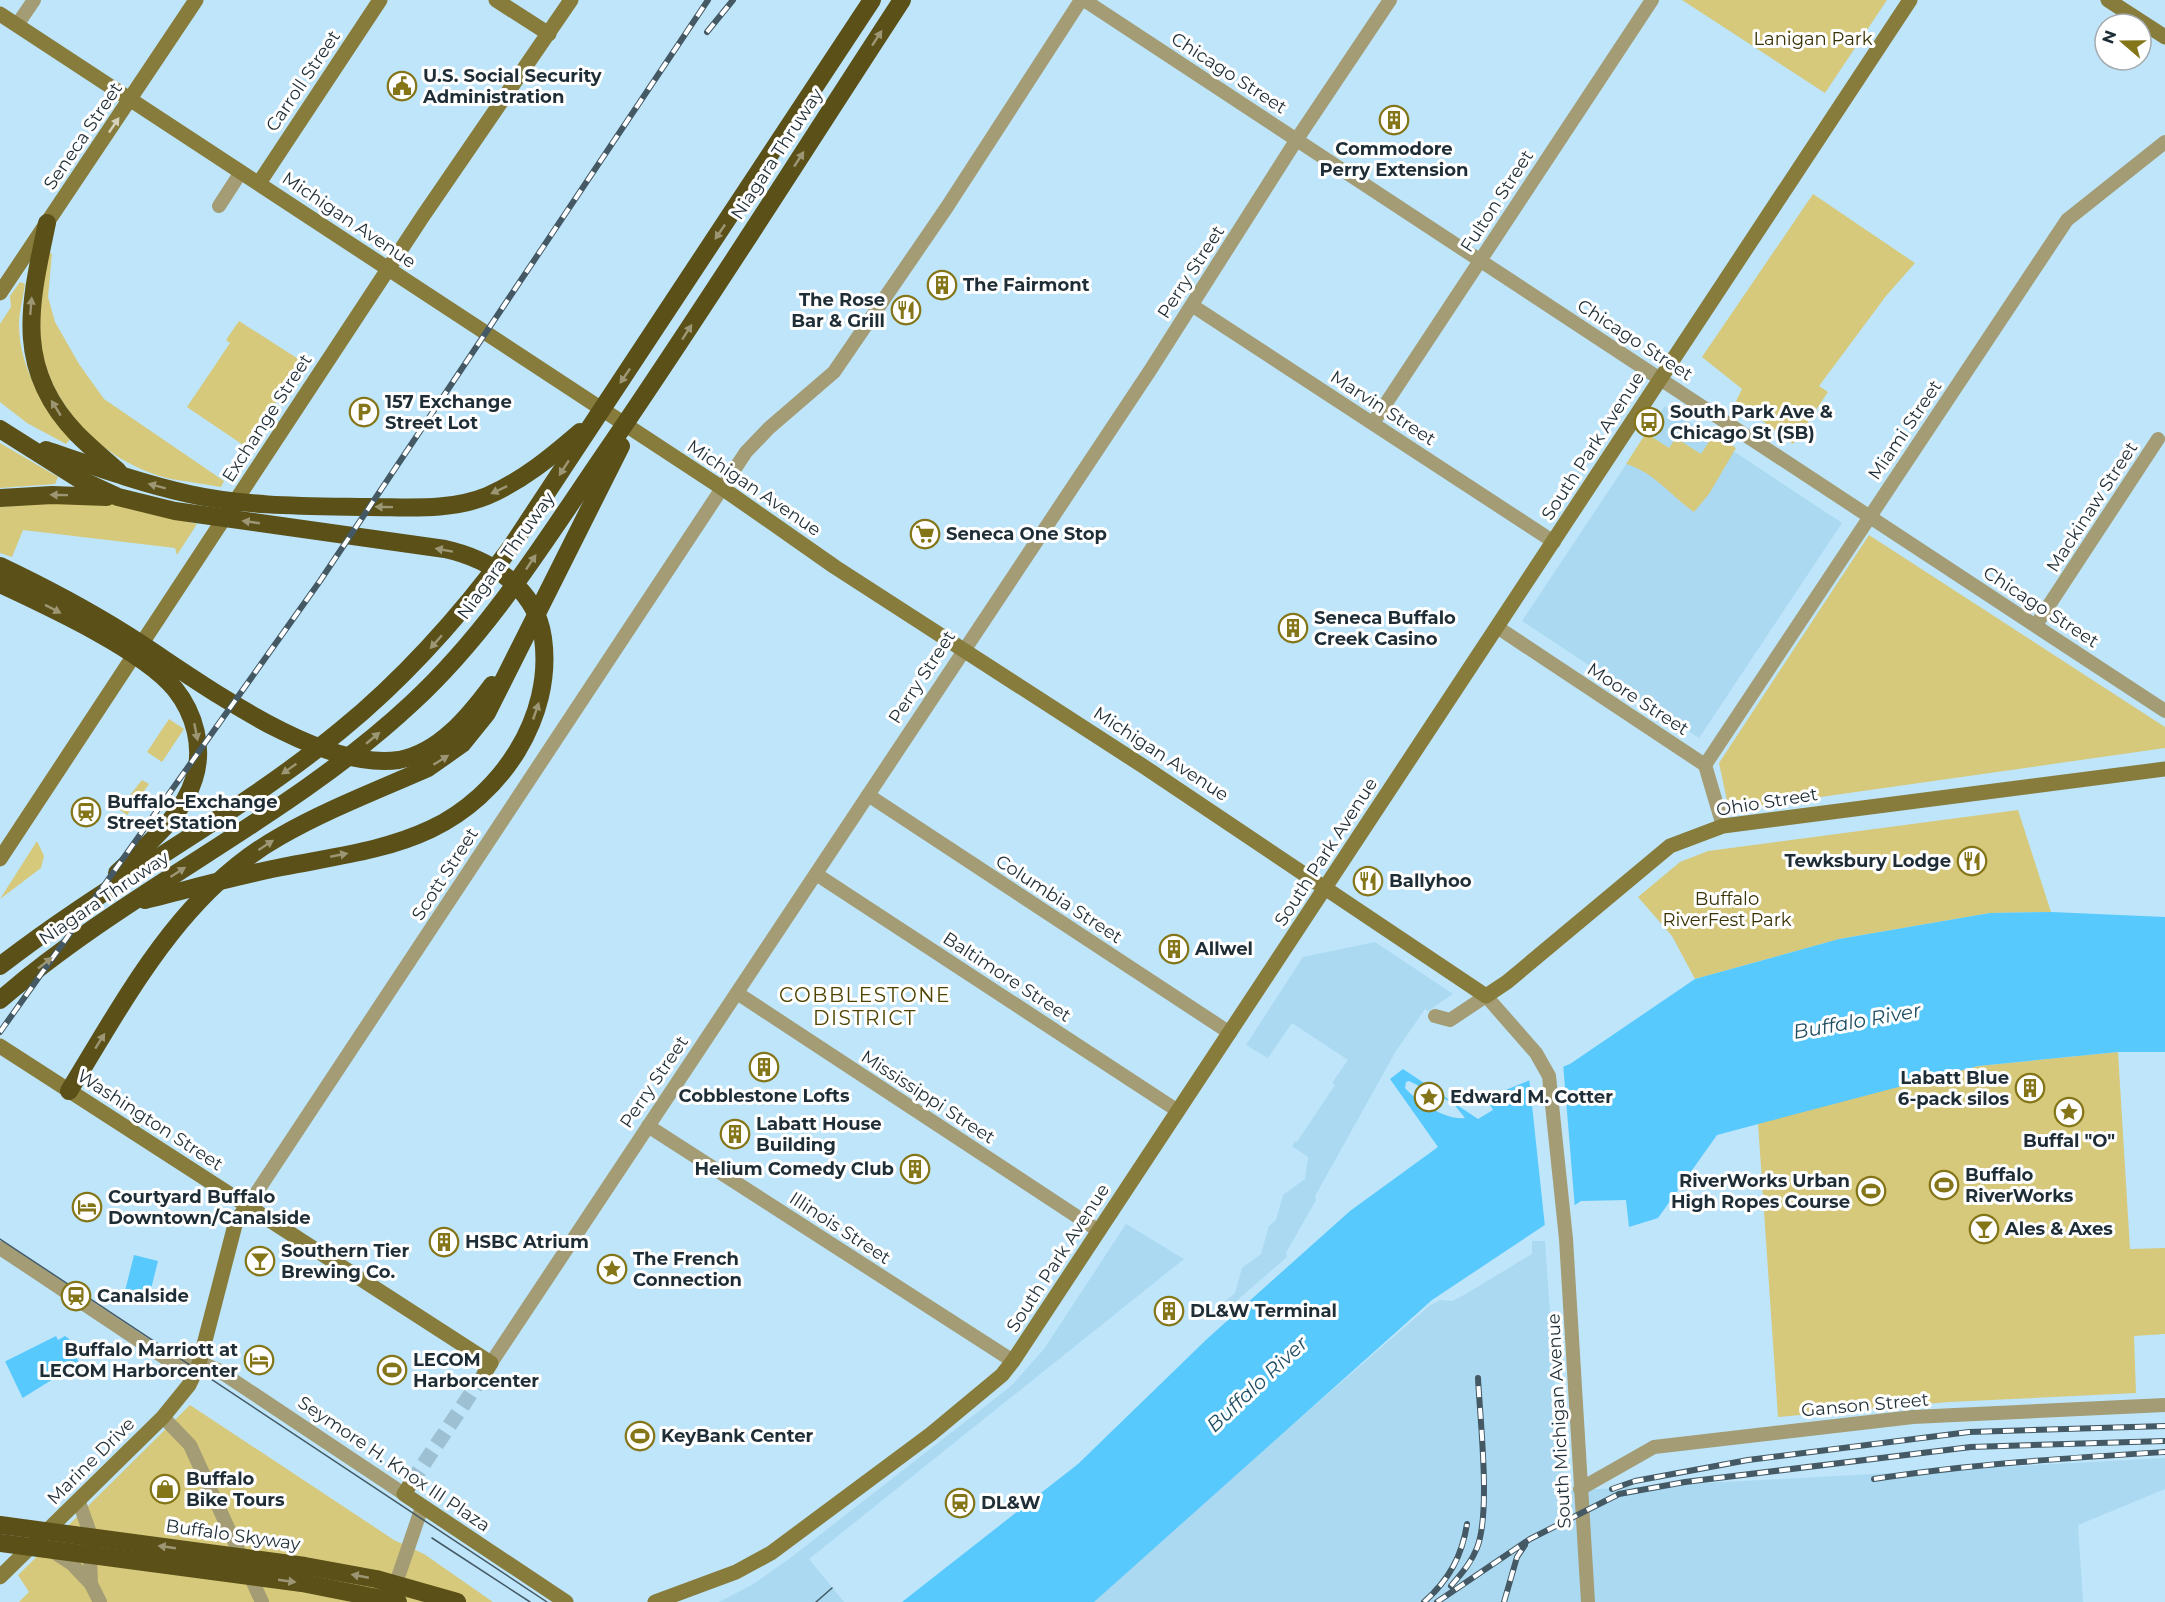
<svg xmlns="http://www.w3.org/2000/svg" width="2165" height="1602" font-family="Montserrat,sans-serif">
  <rect width="100%" height="100%" fill="#bee5fa"/>
  <g fill="#aad9f1">
    <path d="M1665,406L1842,523L1699,738L1522,621Z"/>
    <path d="M1375,942L1453,994L1428,1011L1425,1009L1396,1051L1315,1196L1316,1200L1286,1253L1287,1257L1220,1315L1221,1305L1235,1293L1242,1268L1261,1254L1269,1226L1276,1220L1283,1195L1305,1179L1308,1157L1292,1146L1295,1141L1297,1142L1335,1085L1332,1083L1348,1060L1292,1023L1268,1058L1246,1045L1303,957Z"/>
    <path d="M1126,1224L1184,1259L809,1559L844,1602H719L752,1585L789,1559L1011,1386L1044,1349Z"/>
    <path d="M1532,1241H1545L1562,1491L2165,1458V1489L2078,1525L2083,1602H1094L1175,1527L1429,1306L1440,1300L1452,1301L1464,1295L1532,1254Z"/>
  </g>
  <g fill="#d6c97b">
    <path d="M1682,0H1887L1825,93Z"/>
    <path d="M1813,194L1915,263L1886,296L1819,386L1828,392L1793,444L1736,401L1742,389L1702,357Z"/>
    <path d="M48,252L52,254L48,297L55,322L79,364L104,399L224,481L221,487C205,484 188,482 171,479C99,462 42,399 37,324C36,302 45,275 48,252Z"/>
    <path d="M20,282L25,284C23,298 19,312 19,326C20,371 44,405 71,438L66,444L27,423L0,402V324L11,307L10,296Z"/>
    <path d="M239,321L303,362L246,447L187,407L230,343L226,340Z"/>
    <path d="M1705,428L1736,448L1709,494L1694,512C1671,496 1654,472 1626,464L1646,433L1669,448L1676,438L1701,454L1712,437L1703,431Z"/>
    <path d="M0,443L58,477L55,484L0,488Z"/>
    <path d="M61,502L111,503L197,524L177,555L175,548L23,530L12,557L0,553V507Z"/>
    <path d="M1869,535L2165,727V748L1729,810L1719,763Z"/>
    <path d="M169,719L184,729L162,762L147,752Z"/>
    <path d="M142,780L149,784L127,815L119,809Z"/>
    <path d="M2018,810L2051,912L1990,913L1839,939L1695,979L1672,936L1638,897L1680,862L1708,851Z"/>
    <path d="M37,841L44,856L41,868L0,899Z"/>
    <path d="M2118,1052L2130,1249L2165,1248V1334L2134,1336L2136,1393L1949,1402L1778,1417L1758,1123L1978,1066Z"/>
    <path d="M190,1405L394,1540L424,1554L493,1602H0V1593Z"/>
  </g>
  <g fill="#57c9fd" fill-rule="evenodd">
    <path d="M2051,912L2165,917V1052H2118L1978,1066L1717,1135L1658,1218L1629,1227L1626,1200L1581,1201L1432,1300L1094,1602H902L1078,1464L1208,1338L1350,1211L1438,1147L1390,1079L1403,1069L1478,1119L1493,1110L1486,1098L1570,1064L1695,979L1839,939L1990,913ZM1409,1081L1453,1103L1465,1118C1447,1121 1416,1101 1405,1088L1406,1082Z"/>
    <path d="M134,1255L158,1261L150,1293L144,1303L125,1291Z"/>
    <path d="M56,1336L58,1340L65,1336L69,1339L79,1363L0,1412V1364Z"/>
  </g>
  <g fill="#bee5fa">
    <path d="M1563,1063L1575,1209L1545,1227L1529,1077Z"/>
    <path d="M4,1359L24,1401L0,1415V1361Z"/>
    <path d="M0,1547L29,1592L19,1602H0Z"/>
  </g>
  <g fill="none" stroke-linecap="round" stroke-linejoin="round">
    <path stroke="#9ec0d3" stroke-width="15" stroke-dasharray="15 8" stroke-linecap="butt" d="M411,1483L484,1374"/>
    <g stroke="#a39c74" stroke-width="14">
      <path d="M1084,0L2165,711"/>
      <path d="M17,25L34,0"/>
      <path d="M219,206L241,172"/>
      <path d="M1193,306L1554,542"/>
      <path d="M1373,423L1652,0"/>
      <path d="M2036,625L2158,439"/>
      <path d="M1497,627L1705,765L1723,826"/>
      <path d="M1705,765L2067,220L2165,142"/>
      <path d="M868,795L1230,1033"/>
      <path d="M816,874L1178,1111"/>
      <path d="M737,993L1099,1231"/>
      <path d="M1435,1016L1450,1020L1486,996L1536,1053L1549,1076L1566,1239L1588,1602"/>
      <path d="M648,1126L1013,1361"/>
      <path d="M247,1207L746,452L769,428L834,372L947,207L1081,0"/>
      <path d="M0,1248L174,1364L206,1365L218,1370L404,1494"/>
      <path d="M491,1363L1151,369L1297,139L1390,0"/>
      <path d="M163,1417L190,1445L262,1602"/>
      <path d="M1580,1489L1654,1447L1913,1417L2165,1405"/>
      <path d="M52,1551L72,1564L91,1584L89,1530L79,1502"/>
      <path d="M91,1584L100,1602"/>
      <path d="M393,1592L422,1507"/>
    </g>
    <g stroke="#877c3c" stroke-width="15">
      <path d="M496,0L549,34"/>
      <path d="M2108,0L2165,37"/>
      <path d="M0,14L722,488L835,567L1143,766L1486,996L1507,982L1670,846L1723,826L2165,769"/>
      <path d="M259,183L380,0"/>
      <path d="M0,293L196,0"/>
      <path d="M0,859L423,216L571,0"/>
      <path d="M0,1046L491,1363L484,1374"/>
      <path d="M411,1483L404,1494L566,1602"/>
      <path d="M0,1577L163,1417L189,1385L199,1364L236,1221L247,1207"/>
      <path d="M655,1602L736,1572L771,1553L931,1434L1002,1375L1013,1361L1910,0"/>
    </g>
    <g stroke="#5a5018" stroke-width="18">
      <path d="M47,223C30,303 13,368 77,434C90,447 104,459 118,471"/>
      <path d="M0,429L79,479L118,497L175,511L445,549C490,559 536,588 543,638C554,717 501,796 431,829C385,851 331,857 282,867C236,876 190,889 145,900"/>
      <path d="M46,450C93,466 140,483 189,494C248,507 310,506 370,507C409,507 450,511 487,496C522,481 551,457 580,432"/>
      <path d="M0,498L52,495L107,497"/>
      <path d="M0,566C42,586 84,608 124,633C193,676 315,772 399,760C439,753 469,716 492,685"/>
      <path d="M0,584C47,606 143,650 175,689C195,714 204,748 194,779C182,818 145,846 117,873"/>
      <path d="M0,966C109,881 234,818 341,730C407,676 461,615 511,547L872,0"/>
      <path d="M0,1000C128,889 288,819 412,703C488,633 543,544 601,459C705,308 802,153 902,0"/>
      <path d="M69,1091C126,998 180,893 279,837C326,810 378,790 428,768L462,744L487,713L621,446"/>
      <path d="M0,1525L305,1566L376,1579L457,1602"/>
      <path d="M0,1543L302,1583L398,1602"/>
    </g>
    <g stroke="#445964" stroke-width="1.5">
      <path d="M0,1239L547,1602"/>
      <path d="M432,1538L530,1602"/>
      <path d="M816,1602L832,1588"/>
    </g>
    <g stroke="#445964" stroke-width="6">
      <g id="rail">
        <path d="M707,32L733,0"/>
        <path d="M0,1032L320,581L708,0"/>
        <path d="M1874,1479C1970,1464 2068,1458 2165,1452"/>
        <path d="M1612,1489L1635,1481L1748,1460L1969,1432L2165,1426"/>
        <path d="M1451,1586C1461,1574 1471,1563 1477,1548C1491,1512 1480,1420 1478,1378"/>
        <path d="M1424,1602C1449,1580 1462,1556 1467,1524"/>
        <path d="M1437,1602L1530,1539L1619,1494L1685,1482L1971,1447L2165,1441"/>
        <path d="M1504,1602L1517,1557L1525,1545"/>
      </g>
    </g>
    <use href="#rail" stroke="#fff" stroke-width="4" stroke-dasharray="11" stroke-linecap="butt"/>
  </g>
  <defs><path id="oneway-solid" d="M-6-.8H1V-3.2L6.5 0L1 3.2V.8H-6Z" transform="scale(1.5)"/></defs>
  <g fill="#9c9674">
    <use href="#oneway-solid" transform="translate(877 38) rotate(-57)"/>
    <use href="#oneway-solid" transform="translate(799 159) rotate(-57)"/>
    <use href="#oneway-solid" transform="translate(720 232) rotate(124)"/>
    <use href="#oneway-solid" transform="translate(31 306) rotate(-85)"/>
    <use href="#oneway-solid" transform="translate(687 332) rotate(-57)"/>
    <use href="#oneway-solid" transform="translate(625 376) rotate(124)"/>
    <use href="#oneway-solid" transform="translate(56 408) rotate(-122)"/>
    <use href="#oneway-solid" transform="translate(564 468) rotate(123)"/>
    <use href="#oneway-solid" transform="translate(157 486) rotate(-165)"/>
    <use href="#oneway-solid" transform="translate(499 490) rotate(155)"/>
    <use href="#oneway-solid" transform="translate(59 495) rotate(-179)"/>
    <use href="#oneway-solid" transform="translate(384 507) rotate(-179)"/>
    <use href="#oneway-solid" transform="translate(251 522) rotate(-172)"/>
    <use href="#oneway-solid" transform="translate(444 550) rotate(-170)"/>
    <use href="#oneway-solid" transform="translate(531 562) rotate(-56)"/>
    <use href="#oneway-solid" transform="translate(53 609) rotate(27)"/>
    <use href="#oneway-solid" transform="translate(436 642) rotate(131)"/>
    <use href="#oneway-solid" transform="translate(536 711) rotate(-71)"/>
    <use href="#oneway-solid" transform="translate(196 732) rotate(79)"/>
    <use href="#oneway-solid" transform="translate(373 738) rotate(-40)"/>
    <use href="#oneway-solid" transform="translate(441 760) rotate(-32)"/>
    <use href="#oneway-solid" transform="translate(289 769) rotate(145)"/>
    <use href="#oneway-solid" transform="translate(266 845) rotate(-33)"/>
    <use href="#oneway-solid" transform="translate(339 855) rotate(-11)"/>
    <use href="#oneway-solid" transform="translate(178 872) rotate(-33)"/>
    <use href="#oneway-solid" transform="translate(45 963) rotate(-38)"/>
    <use href="#oneway-solid" transform="translate(100 1041) rotate(-58)"/>
    <use href="#oneway-solid" transform="translate(167 1547) rotate(-172)"/>
    <use href="#oneway-solid" transform="translate(360 1576) rotate(-169)"/>
    <use href="#oneway-solid" transform="translate(287 1581) rotate(8)"/>
  </g>
  <use fill="#d5d1bb" href="#oneway-solid" transform="translate(114 125) rotate(-56)"/>
  <defs>
    <g id="civic-ring" transform="scale(1.5)"><circle r="9.5" fill="#fff" stroke="#847518" stroke-width="1.5"/><path d="M-.6-6.5H3V-4.5H.6V-3L4-1V1h2V6H-6V1h2V-1L-.6-3ZM-1.2 2.5V6h2.4V2.5Z" fill="#847518"/></g>
    <g id="building-ring" transform="scale(1.5)"><circle r="9.5" fill="#fff" stroke="#847518" stroke-width="1.5"/><path d="M-4-6H4V6H1V3H-1V6H-4ZM-2.5-4.3h1.7v1.8h-1.7ZM.8-4.3h1.7v1.8H.8ZM-2.5-1h1.7V.8h-1.7ZM.8-1h1.7V.8H.8Z" fill="#847518"/></g>
    <g id="restaurant-ring" transform="scale(1.5)"><circle r="9.5" fill="#fff" stroke="#847518" stroke-width="1.5"/><path d="M-5-6h1v4h1v-4h1v4h1v-4h1v5L-1.5 .5V6h-2V.5L-5-1ZM5-6V6H3V1.5H1.5Q1.5-4 5-6Z" fill="#847518"/></g>
    <g id="parking-ring" transform="scale(1.5)"><circle r="9.5" fill="#fff" stroke="#847518" stroke-width="1.5"/><path d="M-3.5-5.5H1a3.5 3.5 0 0 1 0 7H-1V5.5H-3.5ZM-1-3.4V-.6H.8a1.4 1.4 0 0 0 0-2.8Z" fill="#847518"/></g>
    <g id="bus-ring" transform="scale(1.5)"><circle r="9.5" fill="#fff" stroke="#847518" stroke-width="1.5"/><path d="M-5-6H5V4H4V6H2V4H-2V6H-4V4H-5ZM-3.5-4V0h7V-4ZM-3.5 1.2v1.5H-2V1.2ZM2 1.2v1.5H3.5V1.2Z" fill="#847518"/></g>
    <g id="supermarket-ring" transform="scale(1.5)"><circle r="9.5" fill="#fff" stroke="#847518" stroke-width="1.5"/><path d="M-6-5.5h2.5l.6 2H6L4.5 2H-2.5L-4.4-4H-6ZM-1.5 3.2a1.3 1.3 0 1 0 .1 0ZM3 3.2a1.3 1.3 0 1 0 .1 0Z" fill="#847518"/></g>
    <g id="station-ring" transform="scale(1.5)"><circle r="9.5" fill="#fff" stroke="#847518" stroke-width="1.5"/><path d="M-3-6H3Q5-6 5-4V2Q5 4 3 4L4.5 6H3L1.5 4h-3L-3 6H-4.5L-3 4Q-5 4-5 2V-4Q-5-6-3-6ZM-3.5-4v3h7v-3ZM-3.5 1v1.5H-2V1ZM2 1v1.5H3.5V1Z" fill="#847518"/></g>
    <g id="sight-ring" transform="scale(1.5)"><circle r="9.5" fill="#fff" stroke="#847518" stroke-width="1.5"/><path d="M0-6L1.8-2.2L6-1.7L2.9 1.2L3.7 5.4L0 3.3L-3.7 5.4L-2.9 1.2L-6-1.7L-1.8-2.2Z" fill="#847518"/></g>
    <g id="stadium-ring" transform="scale(1.5)"><circle r="9.5" fill="#fff" stroke="#847518" stroke-width="1.5"/><path d="M0-5a6.5 5 0 1 0 0 10a6.5 5 0 1 0 0-10ZM-3.5-1.8h7v3.6h-7Z" fill="#847518"/></g>
    <g id="hotel-ring" transform="scale(1.5)"><circle r="9.5" fill="#fff" stroke="#847518" stroke-width="1.5"/><path d="M-6-4.5h1.5V1H6V5H4.5V3h-9V5H-6ZM-4 0a1.8 1.8 0 1 1 3.6 0ZM.5 0V-2.5h3Q6-2.5 6 0Z" fill="#847518"/></g>
    <g id="bar-ring" transform="scale(1.5)"><circle r="9.5" fill="#fff" stroke="#847518" stroke-width="1.5"/><path d="M-6-5H6L.8 .8V4.5H3.5V6h-7V4.5H-.8V.8Z" fill="#847518"/></g>
    <g id="shop-ring" transform="scale(1.5)"><circle r="9.5" fill="#fff" stroke="#847518" stroke-width="1.5"/><path d="M-5-2.5h2.3a2.7 3.5 0 0 1 5.4 0H5L5.5 6h-11ZM-1.5-2.5h3a1.5 2.3 0 0 0-3 0Z" fill="#847518"/></g>
  </defs>
  <g fill-rule="evenodd">
    <use href="#civic-ring" x="402" y="86"/>
    <use href="#building-ring" x="1394" y="120"/>
    <use href="#building-ring" x="942" y="285"/>
    <use href="#restaurant-ring" x="906" y="310"/>
    <use href="#parking-ring" x="364" y="412"/>
    <use href="#bus-ring" x="1649" y="422"/>
    <use href="#supermarket-ring" x="925" y="534"/>
    <use href="#building-ring" x="1293" y="628"/>
    <use href="#station-ring" x="86" y="812"/>
    <use href="#restaurant-ring" x="1972" y="861"/>
    <use href="#restaurant-ring" x="1368" y="881"/>
    <use href="#building-ring" x="1174" y="949"/>
    <use href="#building-ring" x="764" y="1067"/>
    <use href="#building-ring" x="2030" y="1088"/>
    <use href="#sight-ring" x="1429" y="1097"/>
    <use href="#sight-ring" x="2069" y="1112"/>
    <use href="#building-ring" x="735" y="1134"/>
    <use href="#building-ring" x="915" y="1169"/>
    <use href="#stadium-ring" x="1944" y="1185"/>
    <use href="#stadium-ring" x="1871" y="1191"/>
    <use href="#hotel-ring" x="87" y="1207"/>
    <use href="#bar-ring" x="1984" y="1229"/>
    <use href="#building-ring" x="444" y="1242"/>
    <use href="#bar-ring" x="260" y="1261"/>
    <use href="#sight-ring" x="612" y="1269"/>
    <use href="#station-ring" x="76" y="1296"/>
    <use href="#building-ring" x="1169" y="1311"/>
    <use href="#hotel-ring" x="259" y="1360"/>
    <use href="#stadium-ring" x="392" y="1370"/>
    <use href="#stadium-ring" x="640" y="1436"/>
    <use href="#shop-ring" x="165" y="1489"/>
    <use href="#station-ring" x="960" y="1503"/>
  </g>
  <g text-anchor="middle" stroke-width="6" stroke-linejoin="round" paint-order="stroke">
    <g font-size="18" fill="#393204" stroke="#fff">
      <text x="1813" y="45">Lanigan Park</text>
      <text x="1727" y="905">Buffalo<tspan x="1727" dy="21">RiverFest Park</tspan></text>
    </g>
    <g font-size="18" fill="#1f2e36" stroke="#fff">
      <text transform="translate(1229 73) rotate(33)" y="6">Chicago Street</text>
      <text transform="translate(303 81) rotate(-56)" y="6">Carroll Street</text>
      <text transform="translate(83 136) rotate(-56)" y="6">Seneca Street</text>
      <text transform="translate(777 154) rotate(-57)" y="6">Niagara Thruway</text>
      <text transform="translate(1497 201) rotate(-57)" y="6">Fulton Street</text>
      <text transform="translate(349 220) rotate(34)" y="6">Michigan Avenue</text>
      <text transform="translate(1191 272) rotate(-57)" y="6">Perry Street</text>
      <text transform="translate(1635 340) rotate(33)" y="6">Chicago Street</text>
      <text transform="translate(1383 408) rotate(33)" y="6">Marvin Street</text>
      <text transform="translate(267 418) rotate(-57)" y="6">Exchange Street</text>
      <text transform="translate(1905 430) rotate(-56)" y="6">Miami Street</text>
      <text transform="translate(1593 446) rotate(-57)" y="6">South Park Avenue</text>
      <text transform="translate(754 488) rotate(34)" y="6">Michigan Avenue</text>
      <text transform="translate(2092 507) rotate(-57)" y="6">Mackinaw Street</text>
      <text transform="translate(506 556) rotate(-54)" y="6">Niagara Thruway</text>
      <text transform="translate(2041 607) rotate(33)" y="6">Chicago Street</text>
      <text transform="translate(922 677) rotate(-57)" y="6">Perry Street</text>
      <text transform="translate(1638 699) rotate(33)" y="6">Moore Street</text>
      <text transform="translate(1161 754) rotate(33)" y="6">Michigan Avenue</text>
      <text transform="translate(1767 802) rotate(-9)" y="6">Ohio Street</text>
      <text transform="translate(1326 852) rotate(-57)" y="6">South Park Avenue</text>
      <text transform="translate(445 874) rotate(-57)" y="6">Scott Street</text>
      <text transform="translate(104 898) rotate(-34)" y="6">Niagara Thruway</text>
      <text transform="translate(1059 899) rotate(33)" y="6">Columbia Street</text>
      <text transform="translate(1007 977) rotate(33)" y="6">Baltimore Street</text>
      <text transform="translate(654 1082) rotate(-56)" y="6">Perry Street</text>
      <text transform="translate(928 1097) rotate(33)" y="6">Mississippi Street</text>
      <text transform="translate(150 1120) rotate(33)" y="6">Washington Street</text>
      <text transform="translate(840 1228) rotate(33)" y="6">Illinois Street</text>
      <text transform="translate(1058 1258) rotate(-57)" y="6">South Park Avenue</text>
      <text transform="translate(1865 1405) rotate(-5)" y="6">Ganson Street</text>
      <text transform="translate(1559 1421) rotate(-93)" y="6">South Michigan Avenue</text>
      <text transform="translate(91 1461) rotate(-45)" y="6">Marine Drive</text>
      <text transform="translate(394 1464) rotate(34)" y="6">Seymore H. Knox III Plaza</text>
      <text transform="translate(233 1535) rotate(8)" y="6">Buffalo Skyway</text>
    </g>
    <g font-size="18" font-weight="bold" fill="#1f2e36" stroke="#fff" text-anchor="start">
      <text x="423" y="82">U.S. Social Security<tspan x="423" dy="21">Administration</tspan></text>
      <text x="1394" y="155" text-anchor="middle">Commodore<tspan x="1394" dy="21">Perry Extension</tspan></text>
      <text x="963" y="291">The Fairmont</text>
      <text x="885" y="306" text-anchor="end">The Rose<tspan x="885" dy="21">Bar &amp; Grill</tspan></text>
      <text x="385" y="408">157 Exchange<tspan x="385" dy="21">Street Lot</tspan></text>
      <text x="1670" y="418">South Park Ave &amp;<tspan x="1670" dy="21">Chicago St (SB)</tspan></text>
      <text x="946" y="540">Seneca One Stop</text>
      <text x="1314" y="624">Seneca Buffalo<tspan x="1314" dy="21">Creek Casino</tspan></text>
      <text x="107" y="808">Buffalo–Exchange<tspan x="107" dy="21">Street Station</tspan></text>
      <text x="1951" y="867" text-anchor="end">Tewksbury Lodge</text>
      <text x="1389" y="887">Ballyhoo</text>
      <text x="1195" y="955">Allwel</text>
      <text x="2009" y="1084" text-anchor="end">Labatt Blue<tspan x="2009" dy="21">6-pack silos</tspan></text>
      <text x="764" y="1102" text-anchor="middle">Cobblestone Lofts</text>
      <text x="1450" y="1103">Edward M. Cotter</text>
      <text x="756" y="1130">Labatt House<tspan x="756" dy="21">Building</tspan></text>
      <text x="2069" y="1147" text-anchor="middle">Buffal "O"</text>
      <text x="894" y="1175" text-anchor="end">Helium Comedy Club</text>
      <text x="1965" y="1181">Buffalo<tspan x="1965" dy="21">RiverWorks</tspan></text>
      <text x="1850" y="1187" text-anchor="end">RiverWorks Urban<tspan x="1850" dy="21">High Ropes Course</tspan></text>
      <text x="108" y="1203">Courtyard Buffalo<tspan x="108" dy="21">Downtown/Canalside</tspan></text>
      <text x="2005" y="1235">Ales &amp; Axes</text>
      <text x="465" y="1248">HSBC Atrium</text>
      <text x="281" y="1257">Southern Tier<tspan x="281" dy="21">Brewing Co.</tspan></text>
      <text x="633" y="1265">The French<tspan x="633" dy="21">Connection</tspan></text>
      <text x="97" y="1302">Canalside</text>
      <text x="1190" y="1317">DL&amp;W Terminal</text>
      <text x="238" y="1356" text-anchor="end">Buffalo Marriott at<tspan x="238" dy="21">LECOM Harborcenter</tspan></text>
      <text x="413" y="1366">LECOM<tspan x="413" dy="21">Harborcenter</tspan></text>
      <text x="661" y="1442">KeyBank Center</text>
      <text x="186" y="1485">Buffalo<tspan x="186" dy="21">Bike Tours</tspan></text>
      <text x="981" y="1509">DL&amp;W</text>
    </g>
    <g font-size="20" letter-spacing="1.5" fill="#4e4400" stroke="#fff">
      <text x="865" y="1002">COBBLESTONE<tspan x="865" dy="23">DISTRICT</tspan></text>
    </g>
    <g font-size="20" font-style="italic" fill="#1f4e63" stroke="#fff">
      <text transform="translate(1857 1021) rotate(-10)" y="7">Buffalo River</text>
      <text transform="translate(1257 1384) rotate(-43)" y="7">Buffalo River</text>
    </g>
  </g>
  <g transform="translate(2123 42) rotate(290)"><circle r="28" fill="#ffffff" stroke="#a5abaf" stroke-width="1.5"/>
  <path d="M0-4.5L10 22L0 15L-10 22Z" fill="#847518"/>
  <text y="-9" font-size="16" font-weight="bold" text-anchor="middle" fill="#1f2e36">N</text>
  </g>
</svg>
